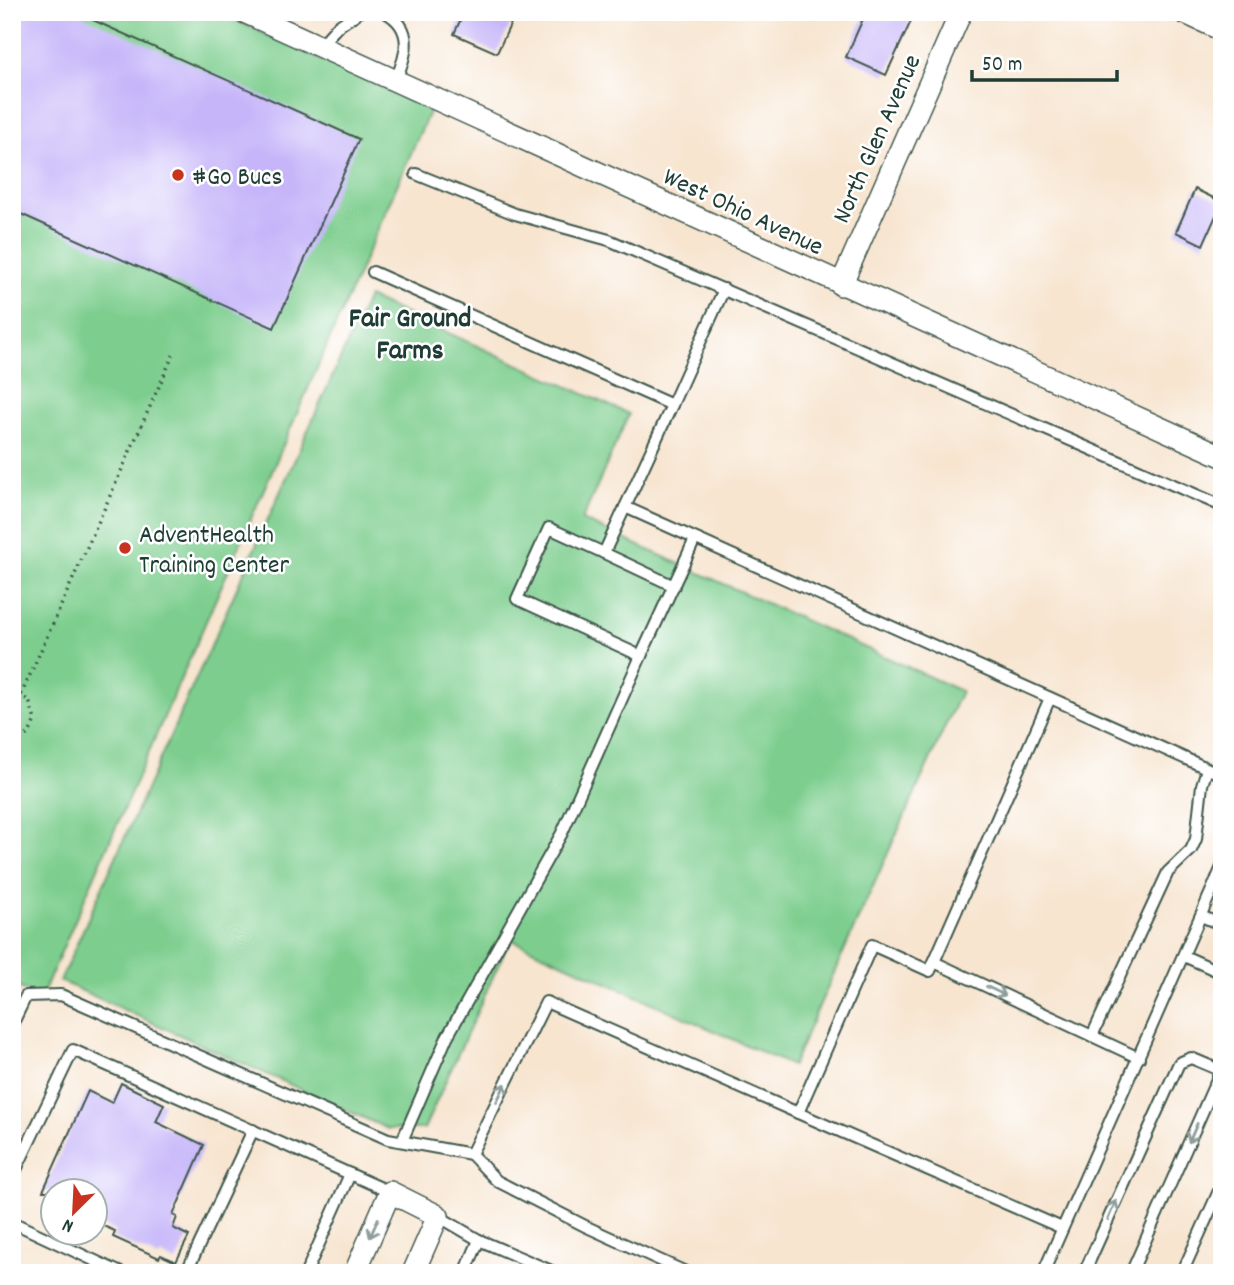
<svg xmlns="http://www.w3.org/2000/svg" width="1234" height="1285" font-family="Dekko,sans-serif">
  <rect width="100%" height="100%" fill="#fff"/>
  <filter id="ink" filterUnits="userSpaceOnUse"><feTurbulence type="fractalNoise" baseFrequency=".0143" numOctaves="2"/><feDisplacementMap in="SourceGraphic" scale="14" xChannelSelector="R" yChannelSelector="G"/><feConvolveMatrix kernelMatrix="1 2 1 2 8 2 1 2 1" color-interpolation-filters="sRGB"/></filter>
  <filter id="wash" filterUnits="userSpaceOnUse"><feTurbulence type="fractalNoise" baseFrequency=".00686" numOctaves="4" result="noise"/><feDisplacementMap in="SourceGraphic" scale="28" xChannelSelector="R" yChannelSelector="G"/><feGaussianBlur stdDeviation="1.57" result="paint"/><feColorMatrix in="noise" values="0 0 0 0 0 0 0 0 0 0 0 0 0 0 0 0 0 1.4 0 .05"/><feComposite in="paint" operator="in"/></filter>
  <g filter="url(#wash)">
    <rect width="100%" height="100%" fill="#f7e5d0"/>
    <g fill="#7dce8e" stroke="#4e8661" stroke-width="2">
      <path d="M12,12H217L430,110L41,998L16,986L12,993Z"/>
      <path d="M368,297L629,414L582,520L961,691L792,1066L510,939L424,1129H388L60,981Z"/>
    </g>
    <g id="blocks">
      <g fill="#c6b6f9">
        <path d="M12,12H75L359,139L274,328L12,210Z"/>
        <path d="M464,12H487L511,23L497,53L454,34Z"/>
        <path d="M866,12H902L913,17L886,75L846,57Z"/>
        <path d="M1195,189L1222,202L1203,245L1176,232Z"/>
        <path d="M121,1083L164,1104L156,1122L204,1145L173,1215L177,1217L173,1228L189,1236L176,1262L161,1255L159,1258L113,1237L115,1231L94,1222V1191H43L88,1091L112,1103Z"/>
      </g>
    </g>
  </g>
  <g filter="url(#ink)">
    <use href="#blocks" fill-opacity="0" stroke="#3f564b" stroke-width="2"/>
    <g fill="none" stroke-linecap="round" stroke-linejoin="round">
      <g stroke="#3f564b" stroke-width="14">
        <g id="service">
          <path d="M385,12C415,28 407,55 395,81"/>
          <path d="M319,47L337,27L359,12"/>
          <path d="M416,174L515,214L609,240L1222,506"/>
          <path d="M373,272L672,405L604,553L549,528L517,599L641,656L695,539"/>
          <path d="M672,405L724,289"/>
          <path d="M625,507L1222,775"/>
          <path d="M604,553L674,586"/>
          <path d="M1201,916L1222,925"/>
          <path d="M1184,956L1222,973"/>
          <path d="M934,962L1139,1058"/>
          <path d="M12,1025L26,996L61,995L388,1139L471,1154L497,1181L587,1227L688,1273"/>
          <path d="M1092,1036L1168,872L1191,850L1196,839L1202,785L1207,769"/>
          <path d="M798,1113L1062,1228"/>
          <path d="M402,1141L447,1037L562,833L641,656"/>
          <path d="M471,1154L546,1002L798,1113L872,945L930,971L1050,698"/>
          <path d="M12,1178L73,1050L390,1192"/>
          <path d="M438,1216L479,1240L556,1273"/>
          <path d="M12,1222L121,1273"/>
          <path d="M186,1273L253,1130"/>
          <path d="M306,1273L350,1174"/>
          <path d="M465,1273L479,1240"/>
          <path d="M1043,1273L1222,867"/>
          <path d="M1084,1273L1179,1063L1191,1058L1222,1071"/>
          <path d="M1131,1273L1221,1070"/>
          <path d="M1182,1273L1222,1184"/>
        </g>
      </g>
      <g stroke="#3f564b" stroke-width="24">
        <g id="minor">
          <path d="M244,12L1222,456"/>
          <path d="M1183,12L1222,30"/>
          <path d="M841,285L961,12"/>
          <path d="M357,1268L390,1192L438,1216L413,1273"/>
        </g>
      </g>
      <g stroke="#3f564b" stroke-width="3.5" stroke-dasharray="2 5" stroke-linecap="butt">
        <path d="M12,693L29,700L35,720L29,734L12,741"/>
        <path d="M21,695L173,355"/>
      </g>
      <use href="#service" stroke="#fff" stroke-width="10"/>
      <use href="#minor" stroke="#fff" stroke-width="21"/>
    </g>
    <defs><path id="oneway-shaft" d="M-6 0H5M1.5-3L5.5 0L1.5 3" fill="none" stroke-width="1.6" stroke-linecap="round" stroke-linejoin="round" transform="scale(1.75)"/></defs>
    <g stroke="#8f9e9a">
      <use href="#oneway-shaft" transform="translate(996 991) rotate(25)"/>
      <use href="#oneway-shaft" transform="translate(501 1093) rotate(-64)"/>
      <use href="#oneway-shaft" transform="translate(1193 1133) rotate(114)"/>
      <use href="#oneway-shaft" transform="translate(1112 1210) rotate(-66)"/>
      <use href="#oneway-shaft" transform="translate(374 1228) rotate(114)"/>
    </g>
  </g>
  <g fill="#c8321e" stroke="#fff" stroke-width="2.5">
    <circle cx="178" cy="175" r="7"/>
    <circle cx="125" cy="548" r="7"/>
  </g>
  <g text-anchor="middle" stroke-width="5" stroke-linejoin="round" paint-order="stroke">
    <g font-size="26" fill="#1f3d34" stroke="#fff">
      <text transform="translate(875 138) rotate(-66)" y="9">North Glen Avenue</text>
      <text transform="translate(744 210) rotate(25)" y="9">West Ohio Avenue</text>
    </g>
    <g font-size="26" fill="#1f3d34" stroke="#fff" text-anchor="start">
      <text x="192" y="184">#Go Bucs</text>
      <text x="139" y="542">AdventHealth<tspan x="139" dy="30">Training Center</tspan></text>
    </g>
    <g font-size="28" font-weight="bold" fill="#1f3d34" stroke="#fff">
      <text x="410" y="326">Fair Ground<tspan x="410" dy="32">Farms</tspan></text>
    </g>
  </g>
  <rect width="1234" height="1285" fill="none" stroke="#fff" stroke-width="42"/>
  <g transform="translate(74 1212) rotate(204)"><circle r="33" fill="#ffffff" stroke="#a5b1ae" stroke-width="2"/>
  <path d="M0-5L12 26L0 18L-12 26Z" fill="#c8321e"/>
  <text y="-10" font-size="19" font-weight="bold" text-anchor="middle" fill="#1f3d34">N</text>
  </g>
  <path d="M972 70v10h145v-10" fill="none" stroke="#1f3d34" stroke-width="3.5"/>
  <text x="982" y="70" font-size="21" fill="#1f3d34" stroke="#ffffff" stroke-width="5" paint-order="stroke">50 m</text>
</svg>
